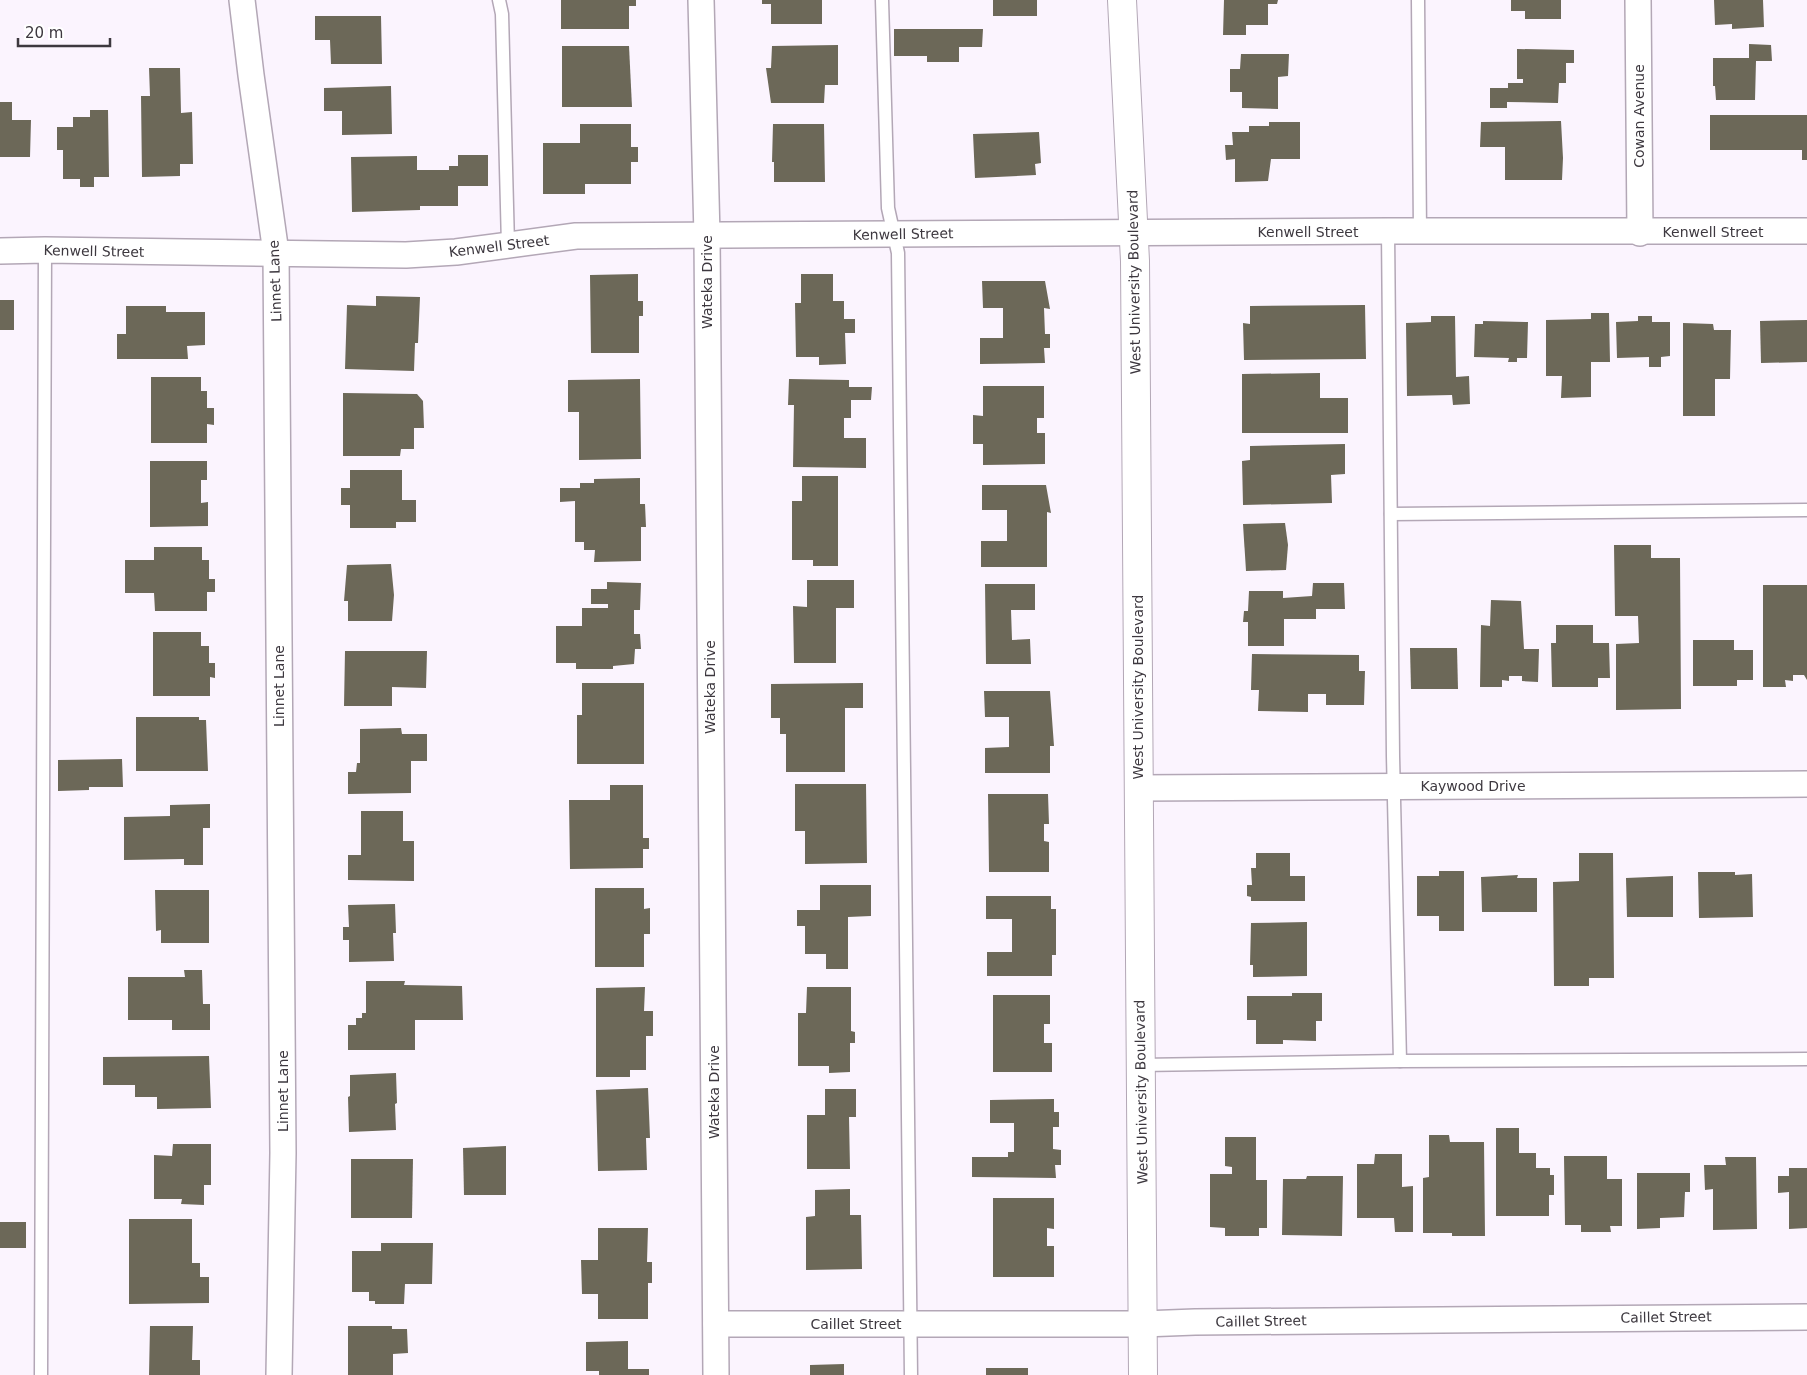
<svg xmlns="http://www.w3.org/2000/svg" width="1807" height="1375" font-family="'DejaVu Sans',sans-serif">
  <rect width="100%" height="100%" fill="#fbf4fe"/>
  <g fill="#6c6858">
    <path d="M561,0H636V6H629V29H561Z"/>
    <path d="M762,0H822V24H771V4H762Z"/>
    <rect x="993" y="0" width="44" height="16"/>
    <path d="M1224,0H1278L1277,4H1268V25H1246V35H1223Z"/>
    <path d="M1511,0H1561V19H1525V11H1511Z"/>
    <path d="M1714,0H1763L1764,27L1732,29V24L1715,25Z"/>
    <path d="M315,16H381L382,64H331L330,40H315Z"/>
    <path d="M894,29H983L982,47H959V62H927V56H894Z"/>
    <path d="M1749,44L1771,45L1772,61H1756L1755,100H1716L1715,86H1713V58H1749Z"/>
    <path d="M838,45V85H825L824,103H771L766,68H771L772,46Z"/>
    <path d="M562,46H629L632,107H562Z"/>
    <path d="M1517,49L1574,50V63H1566V83H1559L1558,103L1507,102V108H1490V88H1508V83H1523V79H1517Z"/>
    <path d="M1241,54H1289L1288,76L1278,77V109L1242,108V92H1230V69H1240Z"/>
    <path d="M149,68H180L181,113L192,112L193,164H180V176L142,177L141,96H150Z"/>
    <path d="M391,86L392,134L342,135V111H324V88Z"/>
    <path d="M0,102H12V120H31L30,157H0Z"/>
    <path d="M90,110H108L109,177H94V187H80V179H63V150H57V127H73V117H90Z"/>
    <path d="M1710,115H1807V160H1802V150H1710Z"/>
    <path d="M1561,121L1563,158L1562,180H1505V147H1480L1481,122Z"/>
    <path d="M1269,122H1300V159H1271L1268,181L1235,182V159L1226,160L1225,145H1233L1232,132H1249V126H1269Z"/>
    <path d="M580,124H631V147H638V162H631V184H585V194H543V143H580Z"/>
    <path d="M773,124H824L825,182H774V162H772Z"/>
    <path d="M1039,132L1041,163L1035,164L1036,175L975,178L973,134Z"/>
    <path d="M458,155H488V186H458V206H420V210L352,212L351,157L417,156V170H449V166H458Z"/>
    <path d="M638,274V301H643V316H639V353H591L590,275Z"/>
    <path d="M801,274H833V301H844V319H855V333H845L846,364L819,365V357H796L795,303H801Z"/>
    <path d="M982,281H1045L1050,309L1044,308L1045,334H1050V348H1044L1045,363L980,364V338H1003V308H983Z"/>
    <path d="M376,296L420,297L418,343H415L414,371L345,369L347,305L376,306Z"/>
    <rect x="0" y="300" width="14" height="30"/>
    <path d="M1365,305L1366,359L1244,360L1243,323L1250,324V306Z"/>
    <path d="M126,306H166V312H205V345L187,346L188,359H117V334H126Z"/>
    <path d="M1591,313H1609L1610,362H1591V397L1561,398L1562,376H1546V320L1591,319Z"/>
    <path d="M1431,316H1455L1456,377L1469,376L1470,404L1453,405L1452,395L1407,396L1406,323L1431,322Z"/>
    <path d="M1638,316H1652V322H1670V356L1661,357V367H1649V357L1617,358L1616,322L1638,321Z"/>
    <path d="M1807,320V362L1761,363L1760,321Z"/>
    <path d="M1483,321L1528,322L1527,358H1517V362H1508L1509,358L1474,357L1475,324H1483Z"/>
    <path d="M1683,323L1713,324L1714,330H1731L1730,379H1715V416H1683Z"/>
    <path d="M1320,373V398H1348V433H1242V374Z"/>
    <path d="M151,377H201V391H207V408H214V425L207,424V443H151Z"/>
    <path d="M640,379L641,459L579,460V412H568V380Z"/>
    <path d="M789,379L849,380V387H872L871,400H851V418H844V438H866V468L793,467L794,405H788Z"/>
    <path d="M983,386H1044V418H1037V433H1045V464L983,465V444H973V415L983,416Z"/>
    <path d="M343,393L417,394L423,401L424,428H414V449H401L400,456H343Z"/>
    <path d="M1345,444V474L1331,475L1332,503L1243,505L1242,461L1250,460V446Z"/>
    <path d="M150,461H207V480H201V503L208,502V526L150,527Z"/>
    <path d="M350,470H402V500H416V522H396V528H350V505H341V488H350Z"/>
    <path d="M802,476H838V566H813V560H792V501H802Z"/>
    <path d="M640,478V504H645L646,527H641V561L594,562L595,550H584V542H575V501L560,502V488H580V483H594V479Z"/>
    <path d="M982,485H1046L1051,513L1047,512V567H981V541H1007V510H982Z"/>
    <path d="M1285,523L1288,545L1286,570L1246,571L1243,524Z"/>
    <path d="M1614,545H1651V558H1680L1681,709L1616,710V644L1639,643L1638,616H1615Z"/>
    <path d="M154,547H202V560H209V579H215V592H207V611H155L154,593H125V560H154Z"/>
    <path d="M391,564L394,595L392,621H348V601H344L347,565Z"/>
    <path d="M807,580H854V608H836V663H794L793,606L807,607Z"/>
    <path d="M607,582L641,583L640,610H634V634H640L641,649H635L634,664L613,666V669H576V663H556V626H582V608H608V604H591V589H607Z"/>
    <path d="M1313,583H1344L1345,609H1316V619H1284V646H1248V622H1243L1244,611H1248L1249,591H1283V598L1312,596Z"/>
    <path d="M985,584H1035V610H1011L1012,640L1030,639L1031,664H986Z"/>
    <path d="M1763,585H1807V680L1804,675H1793V681L1785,680L1786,687H1763Z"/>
    <path d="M1491,600L1521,601L1524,649H1539L1538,682L1522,681V676H1509V681L1502,680V687H1480L1481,625L1490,626Z"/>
    <path d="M1556,625H1593V643H1609L1610,678H1598V687H1552L1551,643H1556Z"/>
    <path d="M153,632H201V646H209V663H215V678L210,677V696H153Z"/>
    <path d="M1693,640H1734V650H1753V680H1737V686H1693Z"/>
    <path d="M1410,648H1457L1458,689H1411Z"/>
    <path d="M345,651H427L426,688L392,687V706H344Z"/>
    <path d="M1252,654L1359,655V671H1365L1364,705H1326V694H1308V712L1258,711L1259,690H1251Z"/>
    <path d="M582,683H644V764H577V715H582Z"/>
    <path d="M863,683V708H845V772H786V734H780V718H771V684Z"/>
    <path d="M984,691H1050L1054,746H1050V773H985V748L1009,747V717H985Z"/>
    <path d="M136,717H199V720H206L208,771H136Z"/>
    <path d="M401,728L402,734H427V761H411V793L348,794V772H356L357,763H360V729Z"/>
    <path d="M122,759L123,787H89V790L58,791V760Z"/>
    <path d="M795,784H866L867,863L805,864V831H795Z"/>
    <path d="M610,785H643V838H649V849H643V868L570,869L569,800H610Z"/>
    <path d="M988,794H1048L1049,824H1044V841L1049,842V872H989Z"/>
    <path d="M210,804V828H203V865H184V859L124,860V817L170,816V805Z"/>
    <path d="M361,811H403V841H414V881L348,880V855H361Z"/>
    <path d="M1256,853H1290V876H1305V901H1251V897L1247,896V885H1252L1251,868H1256Z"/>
    <path d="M1579,853H1613L1614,978H1589V986H1554L1553,882L1579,881Z"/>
    <path d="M1439,871H1464V931H1439V916H1417V876H1439Z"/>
    <path d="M1698,872H1735V875L1752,874L1753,917L1699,918Z"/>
    <path d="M1518,875L1517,878H1537V912H1482L1481,877Z"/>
    <path d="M1673,876V917H1627L1626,878Z"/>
    <path d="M820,885H871V916L848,917V969H826V954H805V926H797V910H820Z"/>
    <path d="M595,888H644V909L650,908V934H644V967H595Z"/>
    <path d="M155,890H209V943H161V930L156,931Z"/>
    <path d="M986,896H1051V909H1056V955H1052V976H987V952H1012V919H986Z"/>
    <path d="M395,904L396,933H393L394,961L349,962V940H343V927H349L348,905Z"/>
    <path d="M1307,922V976L1253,977V965H1250L1251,923Z"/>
    <path d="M184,970H202L203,1004H210V1030H172V1020H128V977H185Z"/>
    <path d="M366,981H405L404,985L462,986L463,1020H415V1050H348V1025H356V1018H362V1013H366Z"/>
    <path d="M645,987L644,1011H653V1036H646V1070H630V1077H596V988Z"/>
    <path d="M807,987H851V1031L855,1032V1043H850V1072L829,1073V1066H798V1013H806Z"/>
    <path d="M1292,993H1322V1021H1316V1041L1283,1040V1044H1256V1020H1247V996H1292Z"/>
    <path d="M993,995H1050V1024H1044V1043H1052V1072H993Z"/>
    <path d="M209,1056L211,1108L157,1109V1097H135V1085H103V1057Z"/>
    <path d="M396,1073L397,1103L395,1104L396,1130L349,1132L348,1097L350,1096V1075Z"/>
    <path d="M648,1088L650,1138H646L647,1170L598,1171L596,1090Z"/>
    <path d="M825,1089H856V1117H849L850,1169H807V1115H825Z"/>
    <path d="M1054,1099V1112H1059V1127H1053V1149L1061,1150V1165H1055L1056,1178L972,1177V1157H1008V1152H1014V1123H990V1100Z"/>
    <path d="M1496,1128H1519V1153H1536V1168H1550V1175H1554V1195H1549V1216H1496Z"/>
    <path d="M1429,1135H1449L1450,1142H1484L1485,1236H1452V1233H1423V1178L1429,1177Z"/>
    <path d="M1225,1137H1256V1180H1267V1228H1259V1236H1225V1228L1210,1227V1174H1232V1167L1225,1166Z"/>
    <path d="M173,1144H211V1185H204V1205L181,1204L182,1199H154V1155L172,1156Z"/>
    <path d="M506,1146V1195H464L463,1148Z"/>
    <path d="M1375,1154H1402V1187L1413,1186V1232H1395L1394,1218H1357V1164H1374Z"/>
    <path d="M1564,1156H1607V1179H1622V1226H1610L1611,1232H1581V1225H1565Z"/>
    <path d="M1725,1157H1756L1757,1229L1713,1230V1189L1705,1190L1704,1165H1726Z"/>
    <path d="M351,1159H413L412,1218H351Z"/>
    <path d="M1789,1168H1807V1228L1789,1229V1192L1778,1193V1176H1789Z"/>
    <path d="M1637,1173H1690V1192H1685L1684,1217L1660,1218V1228L1637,1229Z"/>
    <path d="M1307,1176H1343L1342,1236L1282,1235L1283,1179H1306Z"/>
    <path d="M850,1189V1215H861L862,1269L806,1270V1217L815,1216V1190Z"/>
    <path d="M993,1198H1054V1229L1047,1228V1246H1054V1277H993Z"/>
    <path d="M129,1219H192V1263H200V1277H209V1303L129,1304Z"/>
    <rect x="0" y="1222" width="26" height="26"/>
    <path d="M598,1228H648L647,1262H652V1283H648V1319H598V1294H582L581,1260H598Z"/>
    <path d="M381,1243H433L432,1284H405L404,1304H375V1301H369V1292H352V1251H381Z"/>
    <path d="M150,1326H193L192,1360H200V1375H149Z"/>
    <path d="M348,1326H392V1329H407L408,1353L393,1354V1375H348Z"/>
    <path d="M628,1341V1369H649V1375H599V1371H586V1342Z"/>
    <path d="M844,1364V1375H810V1365Z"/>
    <rect x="986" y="1368" width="42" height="7"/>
  </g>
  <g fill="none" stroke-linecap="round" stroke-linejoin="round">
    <g stroke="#b3a7b6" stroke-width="15">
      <g id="service">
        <path d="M499,0L502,14L508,245"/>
        <path d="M882,0L888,208L898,253L911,1375"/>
        <path d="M1418,0L1420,231"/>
        <path d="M1388,231L1393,756L1400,1061"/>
        <path d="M1391,514L1807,510"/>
        <path d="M1140,1065L1400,1061L1807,1059"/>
        <path d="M41,1375L45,250"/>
      </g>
    </g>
    <g stroke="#b3a7b6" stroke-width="28">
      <g id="minor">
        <path d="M242,0L251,75L276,253L283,1153L279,1375"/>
        <path d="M701,0L707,236L716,1375"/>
        <path d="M1638,0L1640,233"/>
        <path d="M0,251L45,250L406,255L456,252L576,236L1388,231H1807"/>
        <path d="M1138,788L1807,784"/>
        <path d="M716,1324H1143L1195,1322L1807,1317"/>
      </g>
    </g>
    <g stroke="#b3a7b6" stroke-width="30">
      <path id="tertiary" d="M1122,0L1135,261L1143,1375"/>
    </g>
    <use href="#service" stroke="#fff" stroke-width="12"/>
    <use href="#minor" stroke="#fff" stroke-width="25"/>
    <use href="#tertiary" stroke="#fff" stroke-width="28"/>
  </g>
  <g text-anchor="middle" stroke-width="5" stroke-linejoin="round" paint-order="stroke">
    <g font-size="14" fill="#3d383f" stroke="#fff">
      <text transform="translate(1639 116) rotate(-90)" y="5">Cowan Avenue</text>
      <text x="1308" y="237">Kenwell Street</text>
      <text x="1713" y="237">Kenwell Street</text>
      <text transform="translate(903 234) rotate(-1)" y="5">Kenwell Street</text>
      <text transform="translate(499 246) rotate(-7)" y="5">Kenwell Street</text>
      <text transform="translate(94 251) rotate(1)" y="5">Kenwell Street</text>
      <text transform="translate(275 281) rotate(-92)" y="5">Linnet Lane</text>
      <text transform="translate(707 282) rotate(-90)" y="5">Wateka Drive</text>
      <text transform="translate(1134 282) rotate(-91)" y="5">West University Boulevard</text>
      <text transform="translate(279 686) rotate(-90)" y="5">Linnet Lane</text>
      <text transform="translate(710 687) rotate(-90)" y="5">Wateka Drive</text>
      <text transform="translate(1138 687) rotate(-90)" y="5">West University Boulevard</text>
      <text x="1473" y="791">Kaywood Drive</text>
      <text transform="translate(283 1091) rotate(-90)" y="5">Linnet Lane</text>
      <text transform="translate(714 1092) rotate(-90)" y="5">Wateka Drive</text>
      <text transform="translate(1141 1092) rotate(-91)" y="5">West University Boulevard</text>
      <text transform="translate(1666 1317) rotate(-1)" y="5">Caillet Street</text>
      <text transform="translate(1261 1321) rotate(-1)" y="5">Caillet Street</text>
      <text x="856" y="1329">Caillet Street</text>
    </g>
  </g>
  <path d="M18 38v8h92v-8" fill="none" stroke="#3d383f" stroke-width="2.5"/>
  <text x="25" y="38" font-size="15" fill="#3d383f" stroke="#ffffff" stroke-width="4" paint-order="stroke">20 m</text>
</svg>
